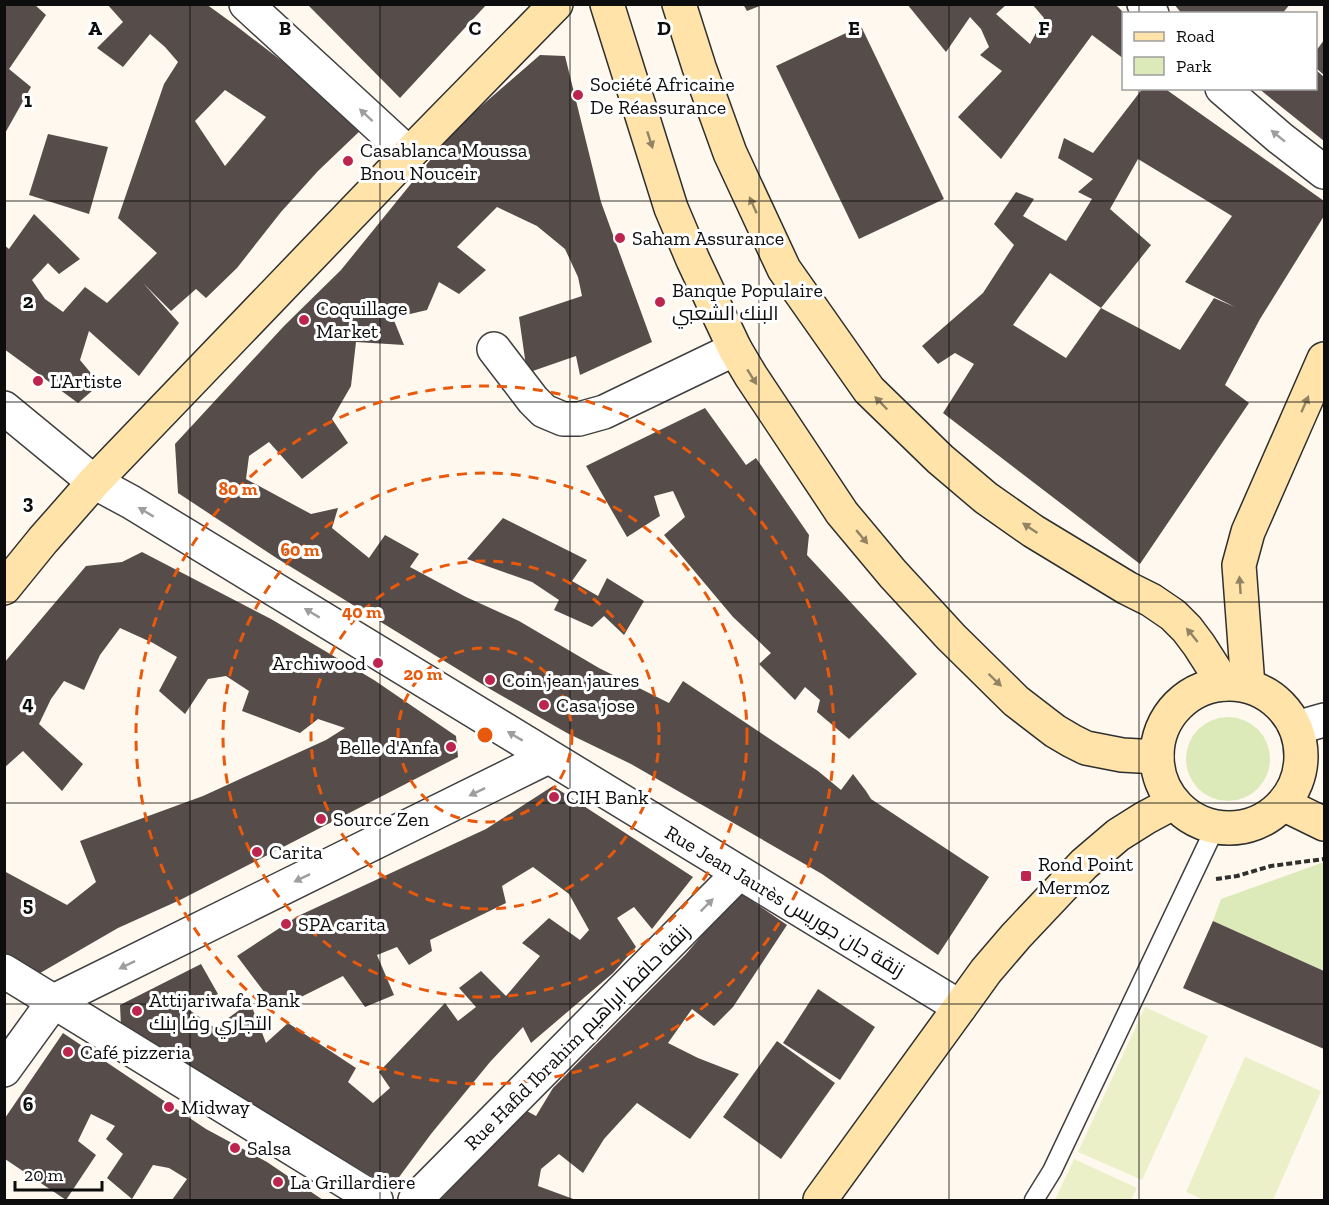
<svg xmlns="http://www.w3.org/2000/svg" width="1329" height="1205" font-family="'Zilla Slab',Cairo,serif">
  <rect width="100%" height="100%" fill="#fff8ee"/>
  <g fill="#dce9b8">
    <circle cx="1228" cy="759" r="42"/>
    <path d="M1324,862V971L1213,921L1221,899Z"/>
  </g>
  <g fill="#ebf0c9">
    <path d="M1145,1007L1208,1036L1142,1180L1078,1152Z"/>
    <path d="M1245,1057L1321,1091L1273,1200H1204L1186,1192Z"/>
    <path d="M1074,1159L1137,1188L1131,1200H1055Z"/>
  </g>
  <g fill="#564c4a" fill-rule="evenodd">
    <path d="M8,4H34L46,15L9,69L31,87L4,135V9Z"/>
    <path d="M107,4H206L235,25L300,75L363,128L318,171L281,212L237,268L206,298L196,289L171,311L143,283L179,323L139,376L89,331L80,360L100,384L78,403L4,349V245L9,249L34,214L80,259L59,274L48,263L32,280L45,299L63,312L85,287L107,303L157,253L118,218L164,84L178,62L165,47L150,34L123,67L97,48L123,22ZM225,90L266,117L225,166L195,121Z"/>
    <path d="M307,4H487L400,98Z"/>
    <path d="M743,4H762V5L747,11Z"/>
    <path d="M907,4H1007L996,14L1030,44L1044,18L1032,4H1115L1124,13V59L1092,35L1001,159L958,117L1002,71L980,55L989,47L981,29L970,17L946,52Z"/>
    <path d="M1174,4H1290L1282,14H1182Z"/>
    <path d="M861,26L944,199L859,239L776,66Z"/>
    <path d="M1324,40V75L1316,68V51Z"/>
    <path d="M540,55L565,56L601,202L652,342L580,375L576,356L527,373L519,317L582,296L578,277L565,249L537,226L497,207L457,247L486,270L459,294L439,282L427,310L393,318L404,345L356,342L351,386L332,419L348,443L302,479L269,442L249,456L246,479L311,514L338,508L332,528L369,558L385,535L419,554L410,567L466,597L519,621L599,668L669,703L683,681L818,771L841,790L853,774L866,791L871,799L989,877L938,955L822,874L631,764L567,733L490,689L278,559L178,493L175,444L284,326L341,270L457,127Z"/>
    <path d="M1316,70L1324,77V141L1258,88H1316Z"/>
    <path d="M1143,88H1164L1324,201V216L1260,319L1225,385L1249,403L1140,564L943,413L974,364L955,353L938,364L922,346L983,293L1014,245L994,224L1016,192L1034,199L1023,216L1066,241L1092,199L1078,192L1093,179L1058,158L1064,138L1093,153ZM1138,159L1232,216L1185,282L1235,307L1214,298L1180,350L1101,308L1151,245L1110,209ZM1050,273L1101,308L1066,358L1013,325Z"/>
    <path d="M48,134L108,147L89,214L29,195Z"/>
    <path d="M705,408L746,465L756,458L809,535L807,555L917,674L849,739L817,712L820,700L805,687L795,700L759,664L771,653L733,617L664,535L685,517L673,491L654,496L660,516L627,537L586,466Z"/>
    <path d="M503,518L587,560L572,581L598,596L607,578L644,601L624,635L604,616L592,627L554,610L559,600L532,582L467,559Z"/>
    <path d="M142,552L271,619L374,680L456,736L458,757L180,900L118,928L35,976L4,956V871L67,905L96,882L80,841L203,796L326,740L345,728L318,719L300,733L242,711L249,691L226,676L208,679L185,714L159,691L177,657L153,643L120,628L100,655L84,690L64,681L51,699L39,724L83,764L62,791L23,751L4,768V663L86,566L122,562Z"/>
    <path d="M553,786L693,877L652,929L634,907L617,918L636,947L613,973L531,1043L523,1027L490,1062L431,1134L391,1188L121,1026L120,1005L201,964L218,994L188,1009L215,1028L250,1002L266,1043L288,1023L356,1068L348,1082L373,1103L390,1088L379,1072L445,1003L458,1021L476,1007L459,988L481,971L506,996L540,956L522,943L549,918L580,940L589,930L569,894L533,867L502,886L506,903L430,940L432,951L409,965L397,947L377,955L394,995L365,1007L343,976L277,1009L237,956L298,916L486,829Z"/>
    <path d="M739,892L787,925L733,1007L714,1026L692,1009L668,1043L698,1058L739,1074L690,1139L637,1103L604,1139L583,1173L559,1154L541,1169L538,1186L576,1200H440L525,1110L536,1116L553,1088L686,954Z"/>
    <path d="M1213,921L1324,971V1049L1183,988Z"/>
    <path d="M818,989L875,1027L840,1080L783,1043Z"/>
    <path d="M63,1033L206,1129L267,1162L323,1200H172L187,1179L169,1168L153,1165L132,1199L107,1178L123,1154L106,1139L115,1126L91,1114L78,1141L96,1155L66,1200L5,1159V1118Z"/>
    <path d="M777,1041L835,1083L781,1159L723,1117Z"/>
  </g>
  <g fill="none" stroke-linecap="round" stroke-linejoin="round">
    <g stroke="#404040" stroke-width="21">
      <path id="lane" d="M1034,1200L1052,1171L1216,826"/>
    </g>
    <g stroke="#404040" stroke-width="36">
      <g id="street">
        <path d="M246,4L409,154"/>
        <path d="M1144,4L1152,14"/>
        <path d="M1222,88L1280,138L1324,172"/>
        <path d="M494,349L533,400L544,411L563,419H579L604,412L735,349"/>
        <path d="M4,408L94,482L131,502L960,1007"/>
        <path d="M1296,728L1324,720"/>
        <path d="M4,971L376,1200"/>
        <path d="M4,1070L54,1001L548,757"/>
        <path d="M415,1200L739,873"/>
      </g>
    </g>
    <g stroke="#2f2f2f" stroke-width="36">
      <g id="secondary">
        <path d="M607,4L671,208L693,260L735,349L751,376L842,513L893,574L951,637L1016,701L1055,731L1072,741L1086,748L1122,755L1157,757"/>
        <path d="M679,4L699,67L730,153L784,269L869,390L940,459L986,498L1033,531L1127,588L1151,600L1173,615L1187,629L1199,645L1224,684"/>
        <path d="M4,588L43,540L94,482L409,154L556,4"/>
        <circle cx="1229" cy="756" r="72"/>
        <path d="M1248,686L1239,565L1248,532L1324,359"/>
        <path d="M1283,804L1324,824"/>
        <path d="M820,1200L960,1007L986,971L1016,936L1084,864L1118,835L1145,818L1173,803"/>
      </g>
    </g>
    <path stroke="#2f2f2f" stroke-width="4" stroke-dasharray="6 3" stroke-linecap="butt" d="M1216,879L1237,876L1271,866L1324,859"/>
    <use href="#lane" stroke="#fff" stroke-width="18"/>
    <use href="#street" stroke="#fff" stroke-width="33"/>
    <use href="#secondary" stroke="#ffe3a9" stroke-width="33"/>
  </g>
  <defs><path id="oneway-solid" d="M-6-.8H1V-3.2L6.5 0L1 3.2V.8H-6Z" transform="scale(1.5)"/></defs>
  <g fill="#9e9e9e">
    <use href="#oneway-solid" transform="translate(366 115) rotate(-137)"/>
    <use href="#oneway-solid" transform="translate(1278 136) rotate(-141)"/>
    <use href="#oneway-solid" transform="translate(146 512) rotate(-149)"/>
    <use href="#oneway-solid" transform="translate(312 613) rotate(-149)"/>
    <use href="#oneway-solid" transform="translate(515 736) rotate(-149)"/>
    <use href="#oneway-solid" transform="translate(477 792) rotate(154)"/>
    <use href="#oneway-solid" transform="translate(302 878) rotate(154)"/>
    <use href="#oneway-solid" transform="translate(707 905) rotate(-45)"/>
    <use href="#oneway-solid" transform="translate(127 965) rotate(154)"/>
  </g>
  <g fill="#928363">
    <use href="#oneway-solid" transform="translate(650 140) rotate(72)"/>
    <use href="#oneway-solid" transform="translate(753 205) rotate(-114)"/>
    <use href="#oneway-solid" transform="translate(752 377) rotate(58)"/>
    <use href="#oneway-solid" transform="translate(881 403) rotate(-134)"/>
    <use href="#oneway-solid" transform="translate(1305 404) rotate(-66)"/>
    <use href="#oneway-solid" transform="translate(1030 528) rotate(-146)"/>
    <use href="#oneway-solid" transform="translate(862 537) rotate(50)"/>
    <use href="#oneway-solid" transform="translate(1240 585) rotate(-94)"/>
    <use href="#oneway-solid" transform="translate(1192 635) rotate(-129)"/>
    <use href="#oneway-solid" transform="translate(995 680) rotate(44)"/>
  </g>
  <path fill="none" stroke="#0d0d0d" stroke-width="1.5" stroke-opacity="0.55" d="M190,4V1200M380,4V1200M570,4V1200M759,4V1200M949,4V1200M1139,4V14M1139,88V1200M4,201H1324M4,402H1324M4,602H1324M4,803H1324M4,1004H1324"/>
  <g fill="none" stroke="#e8590c" stroke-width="3" stroke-dasharray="10 8">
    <circle cx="485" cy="735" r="87"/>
    <circle cx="485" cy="735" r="174"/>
    <circle cx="485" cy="735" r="262"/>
    <circle cx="485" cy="735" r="349"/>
  </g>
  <g fill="#be254e" stroke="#fff" stroke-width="2">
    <circle cx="578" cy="95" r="6"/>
    <circle cx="348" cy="161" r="6"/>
    <circle cx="620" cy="238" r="6"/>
    <circle cx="660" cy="302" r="6"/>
    <circle cx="304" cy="320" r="6"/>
    <circle cx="38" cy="381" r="6"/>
    <circle cx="378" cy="663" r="6"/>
    <circle cx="490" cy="680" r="6"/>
    <circle cx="544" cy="705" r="6"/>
    <circle cx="451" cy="747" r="6"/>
    <circle cx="554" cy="797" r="6"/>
    <circle cx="321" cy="819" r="6"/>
    <circle cx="257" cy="852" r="6"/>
    <rect x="1020" y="870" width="12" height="12" rx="3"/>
    <circle cx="286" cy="924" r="6"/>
    <circle cx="137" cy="1011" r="6"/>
    <circle cx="68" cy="1052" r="6"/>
    <circle cx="169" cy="1107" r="6"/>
    <circle cx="235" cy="1148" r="6"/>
    <circle cx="278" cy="1182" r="6"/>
  </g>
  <g text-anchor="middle" stroke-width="6" stroke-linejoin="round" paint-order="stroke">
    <g font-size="20" fill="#0d0d0d" stroke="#fff" text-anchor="start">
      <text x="590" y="91">Société Africaine<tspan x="590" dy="23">De Réassurance</tspan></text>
      <text x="360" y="157">Casablanca Moussa<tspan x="360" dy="23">Bnou Nouceir</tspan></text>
      <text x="632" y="245">Saham Assurance</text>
      <text x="672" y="297">Banque Populaire<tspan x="672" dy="23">البنك الشعبي</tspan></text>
      <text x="316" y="315">Coquillage<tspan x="316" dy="23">Market</tspan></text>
      <text x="50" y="388">L'Artiste</text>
      <text x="366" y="670" text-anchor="end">Archiwood</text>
      <text x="502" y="687">Coin jean jaures</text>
      <text x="556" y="712">Casa jose</text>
      <text x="439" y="754" text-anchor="end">Belle d'Anfa</text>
      <text x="566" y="804">CIH Bank</text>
      <text x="333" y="826">Source Zen</text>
      <text x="269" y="859">Carita</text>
      <text x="1038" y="871">Rond Point<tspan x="1038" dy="23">Mermoz</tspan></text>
      <text x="298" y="931">SPA carita</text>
      <text x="149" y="1007">Attijariwafa Bank<tspan x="149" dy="23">التجاري وفا بنك</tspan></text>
      <text x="80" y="1059">Café pizzeria</text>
      <text x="181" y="1114">Midway</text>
      <text x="247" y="1155">Salsa</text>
      <text x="290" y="1189">La Grillardiere</text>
    </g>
    <g font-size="20" fill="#0d0d0d" stroke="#fff">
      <text transform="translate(785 901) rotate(31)" y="7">Rue Jean Jaurès زنقة جان جوريس</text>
      <text transform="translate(577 1037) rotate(-45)" y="7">Rue Hafid Ibrahim زنقة حافظ ابراهيم</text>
    </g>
  </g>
  <g font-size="20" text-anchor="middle" font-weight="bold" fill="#0d0d0d" stroke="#fff" stroke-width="6" stroke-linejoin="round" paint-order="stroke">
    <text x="95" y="35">A</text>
    <text x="285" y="35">B</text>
    <text x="475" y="35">C</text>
    <text x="664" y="35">D</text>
    <text x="854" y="35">E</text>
    <text x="1044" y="35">F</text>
    <text x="28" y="107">1</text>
    <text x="28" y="308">2</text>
    <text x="28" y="509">3</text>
    <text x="28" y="710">4</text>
    <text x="28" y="911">5</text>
    <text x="28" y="1111">6</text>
  </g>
  <circle cx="485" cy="735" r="9" fill="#e8590c" stroke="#fff" stroke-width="3"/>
  <g font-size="18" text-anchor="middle" font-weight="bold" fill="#e8590c" stroke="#fff" stroke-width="6" stroke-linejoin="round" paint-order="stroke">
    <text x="238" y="495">80 m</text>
    <text x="300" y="556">60 m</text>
    <text x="362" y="618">40 m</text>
    <text x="423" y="680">20 m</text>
  </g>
  <rect width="1329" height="1205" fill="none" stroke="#0d0d0d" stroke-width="12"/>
  <rect x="1122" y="12" width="195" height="78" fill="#ffffff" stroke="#9e9e9e" stroke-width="1.5"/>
  <rect x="1134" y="32" width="30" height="9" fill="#ffe3a9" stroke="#9e9e9e" stroke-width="1.5"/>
  <text x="1176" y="42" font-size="18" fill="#0d0d0d">Road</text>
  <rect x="1134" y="57" width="30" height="18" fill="#dce9b8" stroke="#9e9e9e" stroke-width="1.5"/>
  <text x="1176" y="72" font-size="18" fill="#0d0d0d">Park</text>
  <path d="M15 1181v9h87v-9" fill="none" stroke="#0d0d0d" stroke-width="3"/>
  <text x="24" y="1181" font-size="18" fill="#0d0d0d" stroke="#ffffff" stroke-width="4.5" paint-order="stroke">20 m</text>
</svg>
